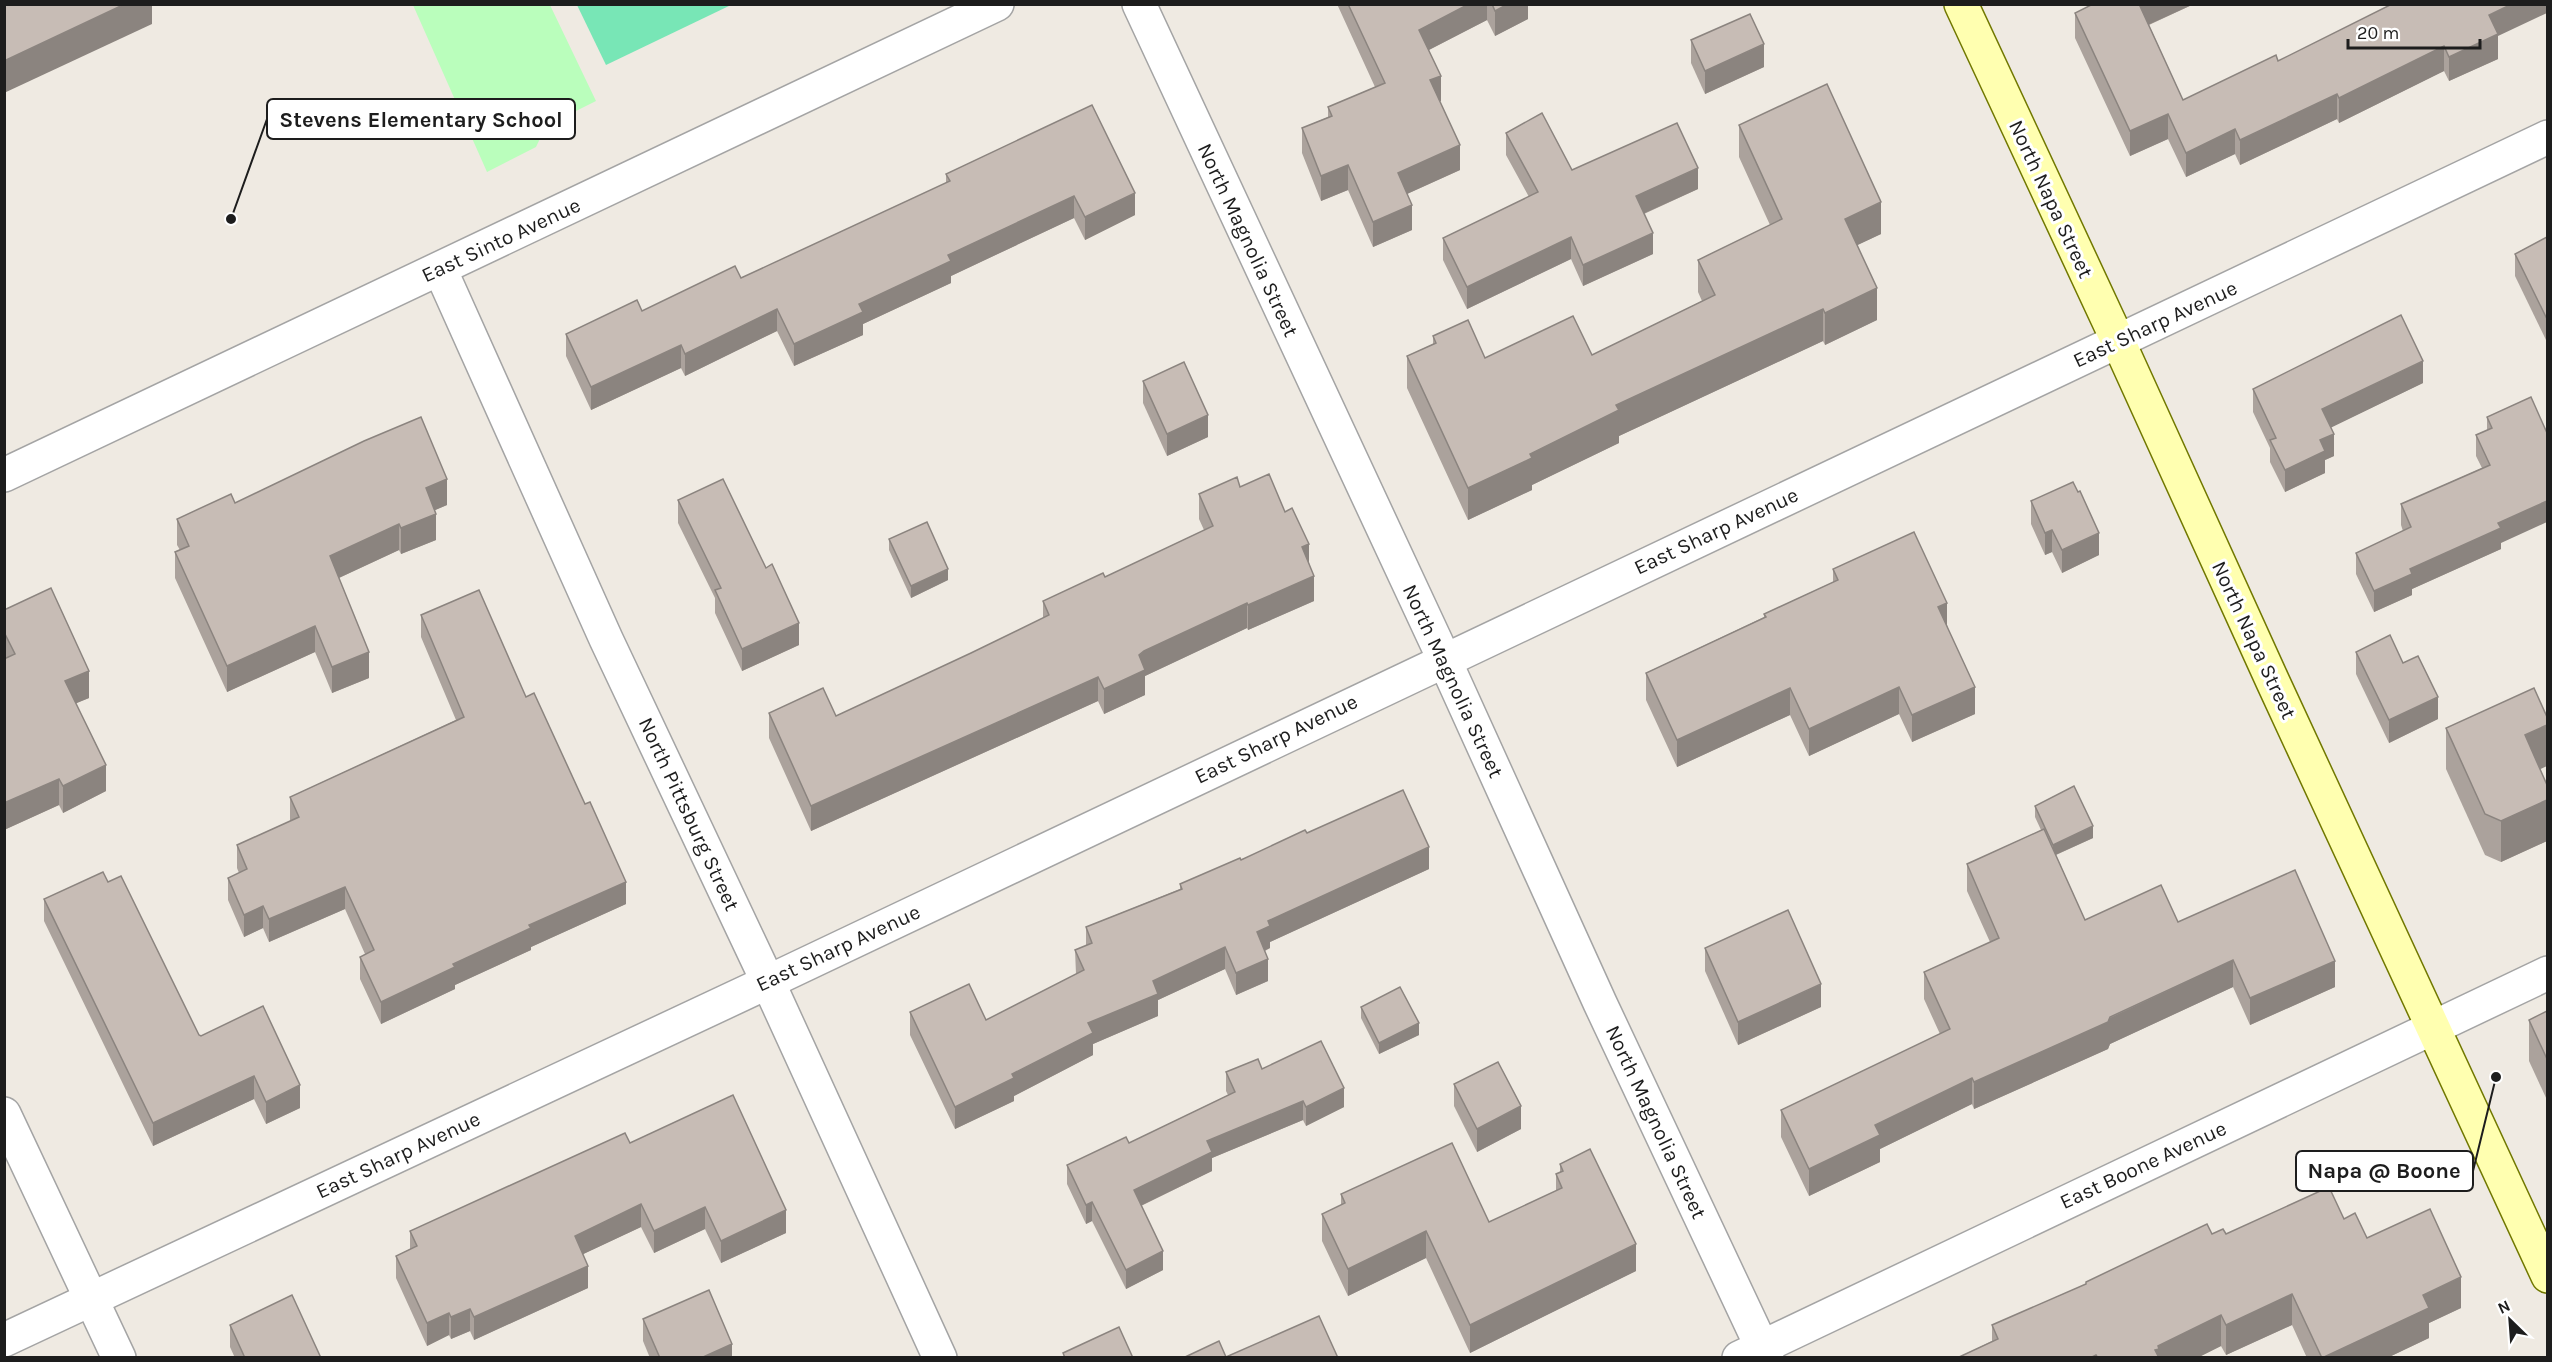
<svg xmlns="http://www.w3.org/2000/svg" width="2552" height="1362" font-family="Karla,sans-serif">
  <rect width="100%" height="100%" fill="#efeae2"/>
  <path fill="#bafebc" d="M413,5H550L596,101L546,126L536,147L487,172Z"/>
  <path fill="#78e6b6" d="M577,5H731L606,65Z"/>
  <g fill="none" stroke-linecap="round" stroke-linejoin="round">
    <g stroke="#a4a4a4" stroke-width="36">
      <g id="minor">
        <path d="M1139,4L1444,659L1600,1003L1767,1358"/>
        <path d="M440,269L606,639L768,982L940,1358"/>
        <path d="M4,475L997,4"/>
        <path d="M4,1114L119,1358"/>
        <path d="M4,1340L768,982L2548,137"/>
        <path d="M1739,1358L2548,973"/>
      </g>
    </g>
    <g stroke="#717800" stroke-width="36">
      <path id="secondary" d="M1961,4L2118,341L2273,682L2548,1276"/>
    </g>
    <use href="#minor" stroke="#fff" stroke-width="33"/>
    <use href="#secondary" stroke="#ffffb0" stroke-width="33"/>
  </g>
  <g fill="#aba29c">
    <path d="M1337,4H1528V19L1495,36L1487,20L1429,50L1440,102L1460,170L1407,194L1412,230L1373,247L1348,190L1321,201L1302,153V128L1328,117V107L1375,87Z"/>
    <path d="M2194,4L2149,25L2183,100L2278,61L2498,36V59L2449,81L2444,71L2339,123L2337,119L2240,165L2235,154L2186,177L2168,139L2130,156L2075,38V13Z"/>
    <path d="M1691,40L1764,67L1705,94L1691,63Z"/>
    <path d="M1092,105L1135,215L1085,240L1074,218L951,276V283L863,324V335L794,366L777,331L685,376L681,368L591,410L566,356V334L642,311L741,278L946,183V174Z"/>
    <path d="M1739,125L1881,234L1857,245L1877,320L1825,345L1823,341L1619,436V443L1532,485V490L1468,520L1407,388V356L1433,344V336L1485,358L1592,355L1702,301L1698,292V260L1770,225L1739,157Z"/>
    <path d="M1506,133L1572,170L1698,189L1644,214L1653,254L1583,286L1571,259L1467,309L1443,260V238L1529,197L1506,155Z"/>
    <path d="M2547,237L2546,340L2515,276V254Z"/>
    <path d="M1143,381L1208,437L1167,456L1143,403Z"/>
    <path d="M2423,383L2331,427L2334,456L2325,460V473L2285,492L2270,462V448L2253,412V389Z"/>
    <path d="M2531,397L2501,543V549L2412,589V595L2374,612L2356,574V553L2403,531L2401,525V504L2482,468L2476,456V435L2487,430V417Z"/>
    <path d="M1240,487L1285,512L1309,562L1314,601L1248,630L1247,628L1145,676V695L1104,714L1098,701L811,831L769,738V713L836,716L971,653L1043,618V601L1105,577L1204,530L1199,519V494Z"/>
    <path d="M678,500L799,645L742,671L715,613V598L678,523Z"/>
    <path d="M2031,501L2099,555L2062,573L2052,552L2045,555L2031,524Z"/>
    <path d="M447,505L435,510L436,540L401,554L399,550L339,578L369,678L332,693L315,652L227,692L175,578V552L180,550L177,545V519Z"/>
    <path d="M889,539L948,580L911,598L889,550Z"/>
    <path d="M1833,569L1947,625L1975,714L1912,742L1899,714L1809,756L1790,715L1677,767L1646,700V673L1764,617V614L1833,582Z"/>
    <path d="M4,610L89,698L76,703L106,791L63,813L59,805L4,830Z"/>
    <path d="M421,615L526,697L626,904L531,947V950L455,985V989L381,1024L360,979V957L365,954L345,909L269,942L263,928L244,937L228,900V878L239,873L237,868V845L290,821V797L456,720L421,637Z"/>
    <path d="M2356,652L2403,663L2438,719L2389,743L2356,674Z"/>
    <path d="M2446,728L2540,769L2547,785V841L2501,862L2485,855L2446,769Z"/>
    <path d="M2035,806L2093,838L2056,855L2085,920L2178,922L2335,987L2250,1025L2233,987L2110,1044L2108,1049L1974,1109L1972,1104L1880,1149V1162L1809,1196L1781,1137V1110L1940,1034L1924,999V972L1990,942L1967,891V864L2041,830L2035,817Z"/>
    <path d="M1307,833L1429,869L1270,942V948L1265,951L1268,981L1236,995L1225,969L1158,1000V1016L1093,1044V1055L1014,1096V1101L955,1129L910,1035V1012L986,1020L1076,974L1075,950L1086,946V927L1180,889V884Z"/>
    <path d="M108,882L199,1035L300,1108L266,1124L254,1099L153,1146L44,921V899Z"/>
    <path d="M1705,948L1821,1007L1738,1045L1705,971Z"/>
    <path d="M1361,1007L1419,1035L1379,1054L1361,1018Z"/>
    <path d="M2547,1011V1100L2529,1061V1020Z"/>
    <path d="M1262,1069L1344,1107L1306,1126L1303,1120L1212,1158V1171L1141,1206L1163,1270L1126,1289L1092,1221L1086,1224L1067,1184V1165L1129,1143L1228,1095L1226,1091V1072Z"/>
    <path d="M1454,1084L1521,1129L1477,1152L1454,1106Z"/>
    <path d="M630,1143L786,1233L721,1263L705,1229L654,1253L641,1227L583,1254L588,1288L474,1340L470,1331L451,1339L449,1335L427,1346L396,1278V1256L410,1249V1231Z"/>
    <path d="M1560,1164L1636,1271L1470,1353L1426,1258L1348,1296L1322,1241V1214L1341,1205V1194L1489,1222L1556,1191V1174L1560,1173Z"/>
    <path d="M2344,1219L2367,1238L2461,1308L2429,1323V1338L2387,1358H2307L2292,1325L2226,1355L2221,1346L2197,1358H1957L1992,1341V1325L2086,1284V1282L2212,1234H2226Z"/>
    <path d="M643,1319L732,1358H650L643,1341Z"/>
    <path d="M230,1325L321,1358H235L230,1347Z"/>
  </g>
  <g fill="#8b847f">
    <path d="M125,4H152V24L4,93V61Z"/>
    <path d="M1469,4H1487V20L1419,55V30Z"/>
    <path d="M1508,4H1528V19L1495,36V11Z"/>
    <path d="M2139,4H2194L2139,29Z"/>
    <path d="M2512,4H2547V13L2498,36V59L2449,81V57L2489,15Z"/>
    <path d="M1764,44V67L1705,94V71Z"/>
    <path d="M2444,46V71L2339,123V98Z"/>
    <path d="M1441,76V101L1430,105V80Z"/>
    <path d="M2337,94V119L2240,165V140Z"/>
    <path d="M2168,114V139L2130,156V131Z"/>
    <path d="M2235,129V154L2186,177V153Z"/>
    <path d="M1460,145V170L1398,198V173Z"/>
    <path d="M1348,165V190L1321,201V176Z"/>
    <path d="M1698,168V189L1636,217V196Z"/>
    <path d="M1135,193V215L1085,240V217Z"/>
    <path d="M1074,196V218L951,276V283L863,324V335L794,366V344L859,304L948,255Z"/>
    <path d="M1881,202V234L1845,251V219Z"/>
    <path d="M1412,205V230L1373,247V222Z"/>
    <path d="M1653,233V254L1583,286V265Z"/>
    <path d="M1571,237V259L1467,309V287Z"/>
    <path d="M1877,288V320L1825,345V313Z"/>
    <path d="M777,309V331L685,376V354Z"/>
    <path d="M1823,309V341L1619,436V443L1532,485V490L1468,520V488L1616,405Z"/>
    <path d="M2547,316V339L2546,340V317Z"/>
    <path d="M681,345V368L591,410V387Z"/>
    <path d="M2423,361V383L2322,432V409Z"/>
    <path d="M1208,415V437L1167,456V434Z"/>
    <path d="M2334,434V456L2325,460V473L2285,492V470L2320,440Z"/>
    <path d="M447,479V505L426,514V488Z"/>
    <path d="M2547,501V522L2501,543V549L2412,589V595L2374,612V591L2410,569L2498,523Z"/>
    <path d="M436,514V540L401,554V528Z"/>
    <path d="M399,524V550L330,582V556Z"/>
    <path d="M2052,530V552L2045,555V533Z"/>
    <path d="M2099,533V555L2062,573V550Z"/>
    <path d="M1309,544V569L1302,547Z"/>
    <path d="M948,569V580L911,598V586Z"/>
    <path d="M1314,576V601L1248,630V605Z"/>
    <path d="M1247,603V628L1145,676V695L1104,714V689L1144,651Z"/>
    <path d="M1947,603V630L1938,607Z"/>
    <path d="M799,623V645L742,671V649Z"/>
    <path d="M315,626V652L227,692V666Z"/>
    <path d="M369,652V678L332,693V667Z"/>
    <path d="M89,671V698L65,708V681Z"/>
    <path d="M1098,677V701L811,831V806Z"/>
    <path d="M1899,687V714L1809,756V729Z"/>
    <path d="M1975,687V714L1912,742V715Z"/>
    <path d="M1790,688V715L1677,767V740Z"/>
    <path d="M2438,697V719L2389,743V720Z"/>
    <path d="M2547,725V766L2525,776V735Z"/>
    <path d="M106,765V791L63,813V786Z"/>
    <path d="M59,779V805L4,830V803Z"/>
    <path d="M2547,800V841L2501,862V821Z"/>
    <path d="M2093,826V838L2053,856V845Z"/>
    <path d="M1429,847V869L1270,942V948L1257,954V932L1268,921Z"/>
    <path d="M626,882V904L531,947V950L455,985V989L381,1024V1002L529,925Z"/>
    <path d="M345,887V909L269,942V919Z"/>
    <path d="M263,906V928L244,937V915Z"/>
    <path d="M1225,947V969L1158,1000V1016L1093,1044V1055L1014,1096V1101L955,1129V1107L1012,1074L1153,981Z"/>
    <path d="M1268,959V981L1236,995V973Z"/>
    <path d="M2233,960V987L2110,1044L2108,1049L1974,1109V1082Z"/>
    <path d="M2335,961V987L2250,1025V998Z"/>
    <path d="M1821,984V1007L1738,1045V1022Z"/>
    <path d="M1419,1023V1035L1379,1054V1043Z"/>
    <path d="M254,1076V1099L153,1146V1123Z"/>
    <path d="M1972,1078V1104L1880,1149V1162L1809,1196V1169L1875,1125Z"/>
    <path d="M300,1085V1108L266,1124V1102Z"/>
    <path d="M1344,1088V1107L1306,1126V1107Z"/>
    <path d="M1303,1101V1120L1212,1158V1171L1134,1209V1190L1207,1141Z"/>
    <path d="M1521,1106V1129L1477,1152V1129Z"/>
    <path d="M1092,1202V1221L1086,1224V1205Z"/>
    <path d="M641,1204V1227L575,1258V1236Z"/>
    <path d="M705,1207V1229L654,1253V1231Z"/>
    <path d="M786,1210V1233L721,1263V1241Z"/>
    <path d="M1426,1231V1258L1348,1296V1269Z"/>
    <path d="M1636,1244V1271L1470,1353V1325Z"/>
    <path d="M1163,1251V1270L1126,1289V1270Z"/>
    <path d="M588,1266V1288L474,1340V1317Z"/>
    <path d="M2461,1277V1308L2429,1323V1338L2387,1358H2322L2423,1295Z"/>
    <path d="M2292,1294V1325L2226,1355V1325Z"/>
    <path d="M470,1309V1331L451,1339V1317Z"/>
    <path d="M449,1313V1335L427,1346V1323Z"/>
    <path d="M2221,1315V1346L2197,1358H2155V1350L2158,1346Z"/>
    <path d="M732,1344V1358H701Z"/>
  </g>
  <g fill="#c7bcb5" stroke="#8b847f" stroke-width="1.5">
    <path d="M4,4H125L4,61Z"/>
    <path d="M1348,4H1469L1419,30L1441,76L1430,80L1460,145L1398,173L1412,205L1373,222L1348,165L1321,176L1302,128L1332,116L1328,107L1385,83Z"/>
    <path d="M1492,4H1508L1495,11Z"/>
    <path d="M2093,4H2139L2183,100L2276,55L2278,61L2392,4H2512L2489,15L2498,34L2449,57L2444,46L2339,98L2337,94L2240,140L2235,129L2186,153L2168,114L2130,131L2075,13Z"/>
    <path d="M1750,14L1764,44L1705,71L1691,40Z"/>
    <path d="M1827,84L1881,202L1845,219L1877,288L1825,313L1823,309L1616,405L1619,410L1530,454L1532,458L1468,488L1407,356L1436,343L1433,336L1468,320L1485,358L1573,316L1592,355L1715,295L1698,260L1782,219L1739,125Z"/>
    <path d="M1092,105L1135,193L1085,217L1074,196L948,255L951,261L859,304L863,312L794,344L777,309L685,354L681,345L591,387L566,334L637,300L642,311L735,266L741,278L950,181L946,174Z"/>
    <path d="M1542,113L1572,170L1677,123L1698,168L1636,196L1653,233L1583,265L1571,237L1467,287L1443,238L1538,192L1506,133Z"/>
    <path d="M2547,237V316L2546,317L2515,254Z"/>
    <path d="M2401,315L2423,361L2322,409L2334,434L2320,440L2325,451L2285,470L2270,440L2276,438L2253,389Z"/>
    <path d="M1184,362L1208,415L1167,434L1143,381Z"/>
    <path d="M2531,397L2547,433V501L2498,523L2501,528L2410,569L2412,574L2374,591L2356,553L2411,527L2401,504L2490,465L2476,435L2492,428L2487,417Z"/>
    <path d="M421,417L447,479L426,488L436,514L401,528L399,524L330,556L369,652L332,667L315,626L227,666L175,552L189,546L177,519L231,494L235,503L364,441Z"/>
    <path d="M1269,474L1285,512L1292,508L1309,544L1302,547L1314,576L1248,605L1247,603L1144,651L1139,655L1145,670L1104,689L1098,677L811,806L769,713L823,688L836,716L971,653L1049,615L1043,601L1103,573L1105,577L1213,526L1199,494L1237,477L1240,487Z"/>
    <path d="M723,479L766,568L772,564L799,623L742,649L715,590L721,588L678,500Z"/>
    <path d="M2073,482L2078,492L2080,491L2099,533L2062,550L2052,530L2045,533L2031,501Z"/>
    <path d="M927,522L948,569L911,586L889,539Z"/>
    <path d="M1914,532L1947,603L1938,607L1975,687L1912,715L1899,687L1809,729L1790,688L1677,740L1646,673L1766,617L1764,614L1838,580L1833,569Z"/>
    <path d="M51,588L89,671L65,681L106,765L63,786L59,779L4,803V659L15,654L4,632V610Z"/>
    <path d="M479,590L526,697L534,693L585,804L590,802L626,882L529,925L531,928L453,964L455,967L381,1002L360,957L374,950L345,887L269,919L263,906L244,915L228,878L247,869L237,845L299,817L290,797L464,717L421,615Z"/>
    <path d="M2390,635L2403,663L2418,656L2438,697L2389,720L2356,652Z"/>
    <path d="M2534,688L2547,717V725L2525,735L2547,785V800L2501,821L2485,814L2446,728Z"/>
    <path d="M2074,786L2093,826L2053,845L2035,806Z"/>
    <path d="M1403,790L1429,847L1268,921L1270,926L1257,932L1268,959L1236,973L1225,947L1153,981L1158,994L1088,1023L1093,1033L1012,1074L1014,1078L955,1107L910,1012L969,984L986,1020L1084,970L1075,950L1092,943L1086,927L1182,889L1180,884L1240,858L1241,860L1305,830L1307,833Z"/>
    <path d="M2044,829L2085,920L2161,885L2178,922L2295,870L2335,961L2250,998L2233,960L2110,1017L2108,1022L1974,1082L1972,1078L1875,1125L1880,1135L1809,1169L1781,1110L1950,1029L1924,972L1999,938L1967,864Z"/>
    <path d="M103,872L108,882L121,876L199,1035L201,1036L263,1006L300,1085L266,1102L254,1076L153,1123L44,899Z"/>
    <path d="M1788,910L1821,984L1738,1022L1705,948Z"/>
    <path d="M1400,987L1419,1023L1379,1043L1361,1007Z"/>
    <path d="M2547,1011V1059L2529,1020Z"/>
    <path d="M1321,1041L1344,1088L1306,1107L1303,1101L1207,1141L1212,1152L1134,1190L1163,1251L1126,1270L1092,1202L1086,1205L1067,1165L1126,1137L1129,1143L1235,1092L1226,1072L1258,1059L1262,1069Z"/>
    <path d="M1498,1062L1521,1106L1477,1129L1454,1084Z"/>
    <path d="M733,1095L786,1210L721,1241L705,1207L654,1231L641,1204L575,1236L588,1266L474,1317L470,1309L451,1317L449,1313L427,1323L396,1256L417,1246L410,1231L625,1133L630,1143Z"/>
    <path d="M1452,1143L1489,1222L1562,1188L1556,1174L1563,1171L1560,1164L1590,1149L1636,1244L1470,1325L1426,1231L1348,1269L1322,1214L1345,1203L1341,1194Z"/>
    <path d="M2329,1187L2344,1219L2355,1213L2367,1238L2430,1209L2461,1277L2423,1295L2429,1308L2322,1358L2292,1294L2226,1325L2221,1315L2158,1346L2159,1349L2155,1350L2158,1356L2156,1358H2098L2096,1355L2090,1358H1957L1998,1339L1992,1325L2086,1284V1282L2207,1224L2212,1234L2223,1229L2226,1234Z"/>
    <path d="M709,1290L732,1344L701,1358H660L643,1319Z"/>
    <path d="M292,1295L321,1358H245L230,1325Z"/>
    <path d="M1319,1316L1338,1358H1183L1219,1341L1226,1357Z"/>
    <path d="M1119,1327L1133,1358H1065L1063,1353Z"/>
  </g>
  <g text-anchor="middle" stroke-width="6" stroke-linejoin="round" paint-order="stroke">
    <g font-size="21" fill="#1d1d1d" stroke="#fff">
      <text transform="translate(2051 199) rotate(65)" y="7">North Napa Street</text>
      <text transform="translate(501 240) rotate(-25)" y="7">East Sinto Avenue</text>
      <text transform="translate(1248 240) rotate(65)" y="7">North Magnolia Street</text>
      <text transform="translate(2155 324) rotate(-25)" y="7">East Sharp Avenue</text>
      <text transform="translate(1716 531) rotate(-25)" y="7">East Sharp Avenue</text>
      <text transform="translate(2254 640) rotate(65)" y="7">North Napa Street</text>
      <text transform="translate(1453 681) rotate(65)" y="7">North Magnolia Street</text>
      <text transform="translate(1276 739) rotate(-26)" y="7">East Sharp Avenue</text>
      <text transform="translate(689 814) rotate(65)" y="7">North Pittsburg Street</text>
      <text transform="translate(838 948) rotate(-25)" y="7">East Sharp Avenue</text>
      <text transform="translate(1656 1122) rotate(65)" y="7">North Magnolia Street</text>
      <text transform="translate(398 1155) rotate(-25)" y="7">East Sharp Avenue</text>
      <text transform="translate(2143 1165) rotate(-25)" y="7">East Boone Avenue</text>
    </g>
  </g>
  <path fill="none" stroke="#1d1d1d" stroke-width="2" d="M231 219L267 119M2496 1077L2473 1171"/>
  <g fill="#1d1d1d" stroke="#fff" stroke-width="2">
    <circle cx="231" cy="219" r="6"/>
    <circle cx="2496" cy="1077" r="6"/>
  </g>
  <g fill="#fff" stroke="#1d1d1d" stroke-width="2">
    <rect x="267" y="99" width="308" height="40" rx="6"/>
    <rect x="2296" y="1151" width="177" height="40" rx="6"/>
  </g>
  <g font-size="22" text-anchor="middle" font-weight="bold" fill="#1d1d1d">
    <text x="421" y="127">Stevens Elementary School</text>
    <text x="2384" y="1178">Napa @ Boone</text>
  </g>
  <rect width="2552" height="1362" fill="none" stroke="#1d1d1d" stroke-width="12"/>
  <g transform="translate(2510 1320) rotate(335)" stroke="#ffffff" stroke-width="4.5" paint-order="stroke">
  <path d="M0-4.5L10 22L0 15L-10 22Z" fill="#1d1d1d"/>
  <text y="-9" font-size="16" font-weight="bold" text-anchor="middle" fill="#1d1d1d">N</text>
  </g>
  <path d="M2348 39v9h132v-9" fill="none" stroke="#1d1d1d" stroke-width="3"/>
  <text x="2357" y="39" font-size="18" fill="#1d1d1d" stroke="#ffffff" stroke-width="4.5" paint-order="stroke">20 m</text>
</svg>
